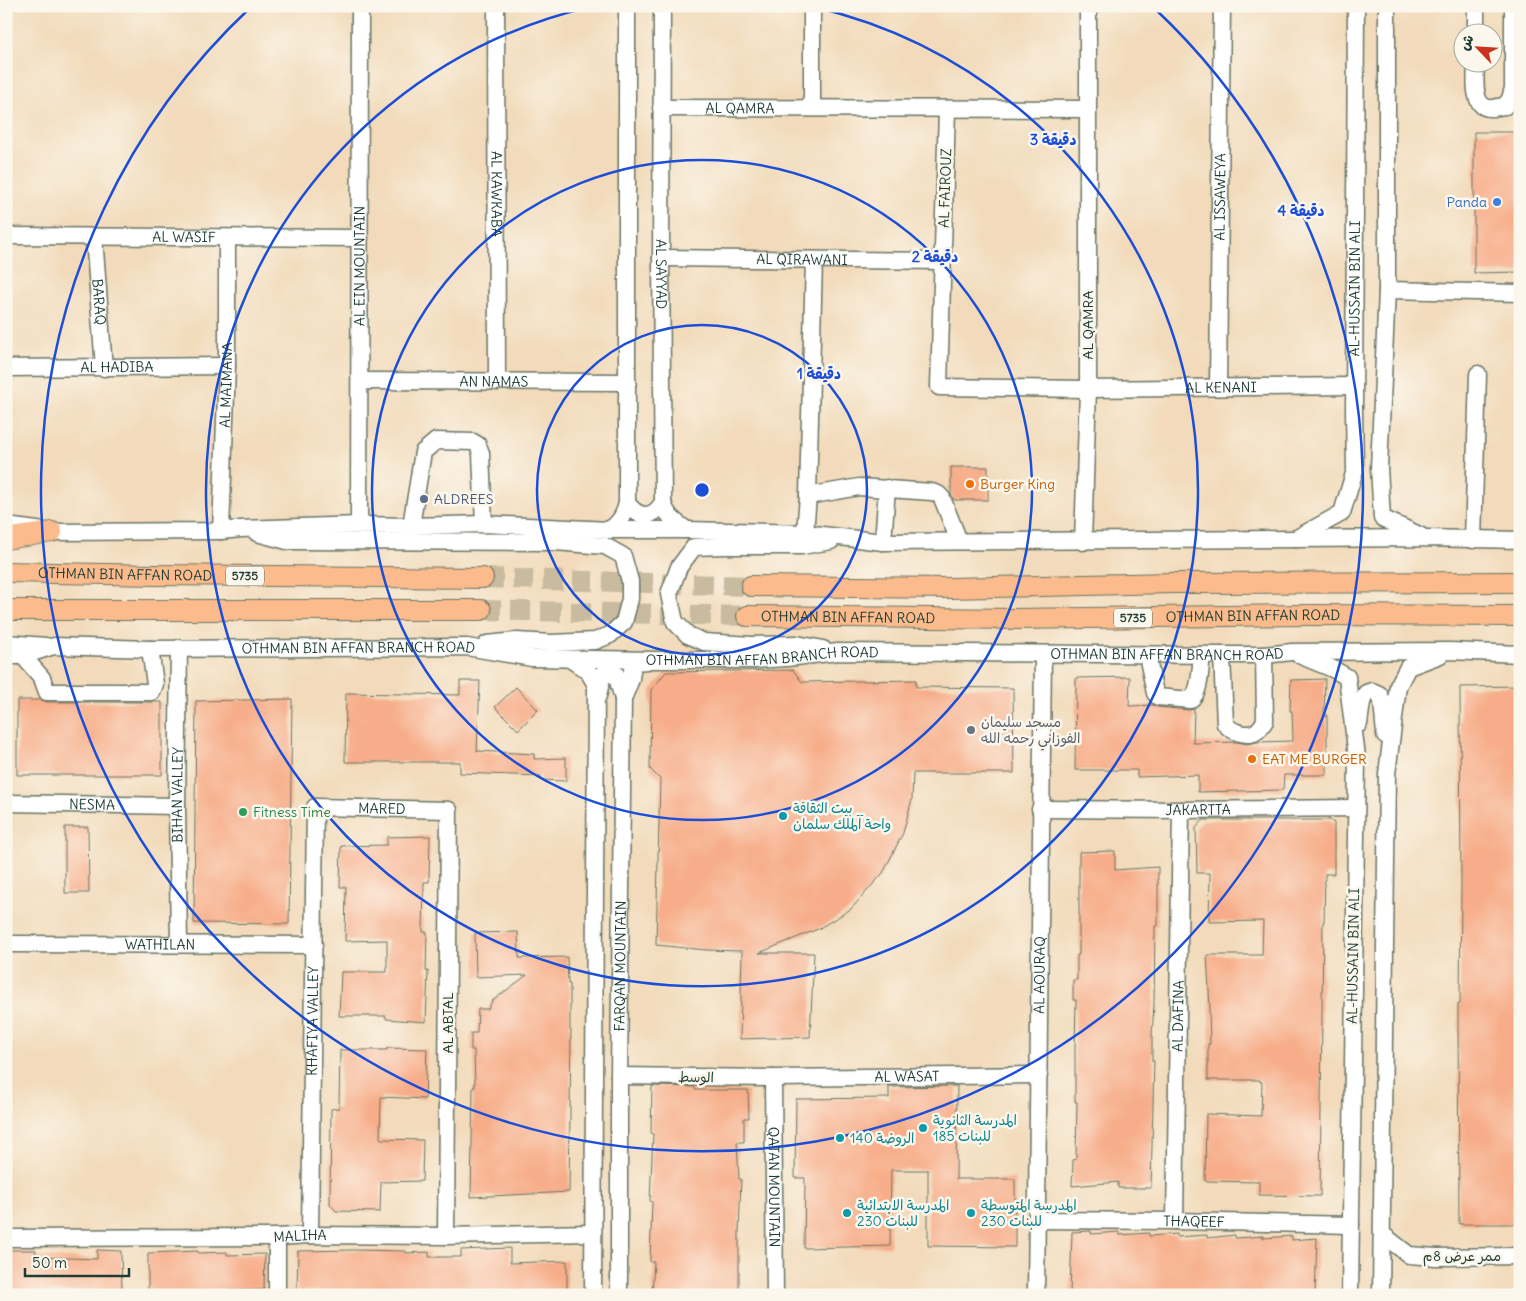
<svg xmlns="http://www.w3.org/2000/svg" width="1526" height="1301" font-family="Delius,'Playpen Sans Arabic',sans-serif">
  <rect width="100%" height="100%" fill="#fbf7ec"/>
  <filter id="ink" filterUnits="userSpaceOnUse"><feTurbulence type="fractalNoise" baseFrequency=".02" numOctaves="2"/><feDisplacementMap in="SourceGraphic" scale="10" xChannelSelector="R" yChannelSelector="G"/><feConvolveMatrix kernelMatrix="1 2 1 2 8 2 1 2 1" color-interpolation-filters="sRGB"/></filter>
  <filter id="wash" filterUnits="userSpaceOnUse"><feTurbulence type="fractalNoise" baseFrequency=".0096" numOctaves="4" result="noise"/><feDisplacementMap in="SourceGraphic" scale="20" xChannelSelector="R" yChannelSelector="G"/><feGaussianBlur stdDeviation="1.12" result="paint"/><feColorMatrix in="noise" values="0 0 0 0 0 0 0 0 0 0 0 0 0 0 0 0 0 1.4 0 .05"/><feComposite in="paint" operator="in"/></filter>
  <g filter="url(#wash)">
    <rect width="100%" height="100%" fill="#f2daba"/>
    <g id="blocks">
      <g fill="#f7ad89">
        <path d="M1474,132H1520V272L1474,273Z"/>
        <path d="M951,467H988V500H954L951,494Z"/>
        <path d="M793,670L802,682L916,680V687L1013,688L1014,773H913L912,799L903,833L883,873L851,909L818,929L759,953H814L810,1037L740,1039L742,951L706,950L656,945L660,779L650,769L651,690L666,672Z"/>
        <path d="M1130,677L1129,706L1153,705L1157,707L1189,710L1194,709L1193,743L1237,742L1247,744L1257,742L1293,741L1292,711H1290L1291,680L1325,679L1324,715H1327V775H1284L1283,790L1198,792V775L1137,777V770H1075L1076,678Z"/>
        <path d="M460,681H480L477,751L534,754V759L566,758V781L541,780V776L460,773V762H345L346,693L460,695Z"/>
        <path d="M1520,686V1224H1459L1458,1004H1460L1461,889L1460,687Z"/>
        <path d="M516,687L538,710L518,730L495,707Z"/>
        <path d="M292,699L289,924L194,923L196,701Z"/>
        <path d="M17,700H42L47,702H162V775H17Z"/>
        <path d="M1203,820H1330L1334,823V874H1325L1324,922H1323L1320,1196L1259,1195V1182L1205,1181L1206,1114L1261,1116L1262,1082H1260V1080H1208V1044H1210L1209,1008H1210L1207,955H1262L1263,921L1209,922L1210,873H1197L1196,828Z"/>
        <path d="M65,827H88L89,893H65Z"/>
        <path d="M430,836L429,882H424L423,932H427L426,971H428L426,1022L386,1019V1016H339L341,972H387V940L345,941L346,887H340L341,846L387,845V837Z"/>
        <path d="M1115,851V870L1158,867V926H1155L1154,1004L1152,1035V1061H1154L1151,1188H1118V1182L1072,1186L1073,1160L1076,1159L1077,1102H1075V1051L1076,1000H1073V980H1077V955H1079V852Z"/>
        <path d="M518,932L519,958L567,957L568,984H570V1030H571L569,1192L471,1197L473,1087H475L474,1050H471V1033H477L478,1009H488L492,1001L527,975L476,977L475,933Z"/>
        <path d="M387,1048L427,1049L425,1099L381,1097L380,1138L381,1139L423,1140L422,1181L381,1182L380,1212L336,1211L330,1204L331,1109L339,1108L340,1050H387Z"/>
        <path d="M652,1086L695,1087V1090H748L749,1118H744V1142H737L739,1179H741L739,1230V1295H652L654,1262H650L652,1202L650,1201L653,1134L651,1133Z"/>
        <path d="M957,1086L956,1179H1015V1247L928,1246V1170H891L890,1246L804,1248L805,1178H795L796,1099L889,1098V1087Z"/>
        <path d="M1091,1231V1234L1119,1232V1235L1149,1233V1236L1177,1234V1237L1207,1235V1238L1235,1235V1238L1264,1236L1263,1238L1292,1236V1240L1317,1238L1315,1295H1070L1072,1232Z"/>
        <path d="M510,1248V1263L567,1261V1295H518V1290L456,1292V1294L438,1295H436V1293L355,1295V1291H297L298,1251L355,1250L406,1251V1253L429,1252V1257H461V1250Z"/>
        <path d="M6,1250H36L35,1257L97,1259V1250L121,1251L122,1291L6,1292Z"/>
        <path d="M198,1251V1253L227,1252V1255L265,1254L264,1290L148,1292V1253Z"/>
      </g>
    </g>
  </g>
  <g filter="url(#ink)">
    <use href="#blocks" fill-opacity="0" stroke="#697463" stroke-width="1"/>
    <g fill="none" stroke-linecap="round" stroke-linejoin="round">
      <g stroke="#c8bb9f" stroke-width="20" stroke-dasharray="20 10" stroke-linecap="butt">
        <path d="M483,578L751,586"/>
        <path d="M481,610L747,616"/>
      </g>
      <g stroke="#697463" stroke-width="19">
        <g id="minor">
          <path id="s1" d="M496,6L497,382"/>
          <path id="s2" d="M662,6L661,258L663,502C666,516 676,522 687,530"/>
          <path d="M812,6V108"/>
          <path d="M1387,6V290L1379,468L1382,518L1421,536"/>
          <path d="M1476,32V6"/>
          <path d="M1476,62C1476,75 1471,106 1489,108C1493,109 1500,106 1505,106L1510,99L1513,88V6"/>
          <path id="s3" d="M661,108L1088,109"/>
          <path id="s4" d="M947,109L939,387L1088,389L1354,386"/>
          <path id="s5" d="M6,236L360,238"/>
          <path id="s6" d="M94,237L104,368"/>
          <path id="s7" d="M661,258L943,261"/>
          <path d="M1387,290L1520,293"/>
          <path id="s8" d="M6,368L227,366"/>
          <path id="s9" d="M360,381L628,382"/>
          <path id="s10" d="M1218,387L1222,6"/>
          <path d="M808,496L859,487L932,492L938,494L942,498L959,541"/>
          <path d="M627,503C639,519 653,519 663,502"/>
          <path id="s11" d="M359,525L360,6"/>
          <path d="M6,526L52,532L221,531L241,529L359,525L411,526L484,524L609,530H687L805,533L883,542L1425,538L1520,540"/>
          <path d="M411,526L423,452L436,441L473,442L478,445L481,453L484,524"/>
          <path d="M609,530C620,523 624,515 627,503V6"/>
          <path id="s12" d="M221,531L227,366V238"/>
          <path d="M257,533L287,541L555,542L605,546L623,556L630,581V599L624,622L610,635L595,641L552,643L516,641L487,644"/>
          <path d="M805,533L808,496L814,260"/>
          <path id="s13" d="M1295,539L1342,513L1355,470L1354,411L1356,6"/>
          <path d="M1473,540L1478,374"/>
          <path d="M883,542L887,488"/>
          <path d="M1083,542L1088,389V6"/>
          <path d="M6,643L46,646"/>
          <path d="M823,649L797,644L752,645L704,642L688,635L675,622L669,594L679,567L694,547L724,546H802L831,541"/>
          <path d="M1147,655L1155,693L1158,697L1190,700C1201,693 1200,668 1202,655"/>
          <path d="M1222,655L1225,724C1233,733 1252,739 1260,728C1262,726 1263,723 1265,721L1264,655"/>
          <path d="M1299,655L1333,669L1347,677L1357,757L1350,1295"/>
          <path id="s14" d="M6,656H23L54,646L150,649L467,647L532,658L655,660H755L787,658L838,652L1222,655H1264L1292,652L1450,651L1520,654"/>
          <path d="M23,656L42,678L47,692H152L155,684L150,649"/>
          <path d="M570,659L588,671L596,685L593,1295"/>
          <path d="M598,696L603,673L616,674L623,699"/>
          <path d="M1359,724L1362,702L1366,693L1372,691L1379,694L1382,701L1385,735"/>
          <path id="s15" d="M6,803L177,806"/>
          <path id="s16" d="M1040,809L1181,810L1355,808"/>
          <path id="s17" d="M6,944L314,945"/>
          <path id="s18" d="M179,944L177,806L179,648"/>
          <path id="s19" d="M619,1076L773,1078L1039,1075"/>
          <path id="s20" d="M773,1078L775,1295"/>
          <path id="s21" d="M1036,1220L1175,1221L1351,1225"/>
          <path id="s22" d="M1175,1221L1181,810"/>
          <path d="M1382,1234L1409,1255L1436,1257L1520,1256"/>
          <path id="s23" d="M310,1235L315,807L449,810L446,1236"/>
          <path id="s24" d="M6,1238L277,1237L310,1235L446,1236L593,1233"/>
          <path d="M277,1295V1237"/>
          <path id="s25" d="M619,1295V1076L623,699L631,679L633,662L647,661"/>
          <path id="s26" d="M1036,1295L1043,654"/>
          <path d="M1381,1295L1387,774L1398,686L1408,667L1440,655"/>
        </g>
      </g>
      <g stroke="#697463" stroke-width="22">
        <g id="major">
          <path d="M6,539L52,532"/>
          <path id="s27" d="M6,572L154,575L483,578"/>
          <path d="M751,586L951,588L1171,583L1520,582"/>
          <path d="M6,610H481"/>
          <path id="s28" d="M747,616L1015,619L1305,615L1520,616"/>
        </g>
      </g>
      <use href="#minor" stroke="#fff" stroke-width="16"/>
      <use href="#major" stroke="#fbbb8c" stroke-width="20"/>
    </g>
  </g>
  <g fill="none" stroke="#1d4ed8" stroke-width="2.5">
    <circle cx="702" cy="490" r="165"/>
    <circle cx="702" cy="490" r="330"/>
    <path d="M814 7A496 496 0 1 1 590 7"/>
    <path d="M1153 7A661 661 0 1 1 251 7"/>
  </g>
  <circle fill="#3f7fe0" stroke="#fbf7ec" stroke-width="2" cx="1497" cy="202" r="5"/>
  <g fill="#e8710a" stroke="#fbf7ec" stroke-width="2">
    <circle cx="970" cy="484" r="5"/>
    <circle cx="1252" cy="759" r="5"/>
  </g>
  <circle fill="#5c6f8a" stroke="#fbf7ec" stroke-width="2" cx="424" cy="499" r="5"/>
  <circle fill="#6b7280" stroke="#fbf7ec" stroke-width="2" cx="971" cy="730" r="5"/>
  <circle fill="#2e9e5b" stroke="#fbf7ec" stroke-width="2" cx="243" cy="812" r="5"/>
  <g fill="#0f9aa8" stroke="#fbf7ec" stroke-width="2">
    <circle cx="783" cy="816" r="5"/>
    <circle cx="923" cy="1128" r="5"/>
    <circle cx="840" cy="1138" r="5"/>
    <circle cx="847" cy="1213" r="5"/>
    <circle cx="971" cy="1213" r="5"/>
  </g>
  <g text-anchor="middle" stroke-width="5" stroke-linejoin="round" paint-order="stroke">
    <g fill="#fbf7ec" stroke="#61756b" stroke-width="1">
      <rect x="226" y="566.5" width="38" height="19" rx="4"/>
      <rect x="1114" y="608.5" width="38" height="19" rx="4"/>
    </g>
    <g font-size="12" font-weight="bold" fill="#1f3d34">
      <text x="245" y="580">5735</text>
      <text x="1133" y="622">5735</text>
    </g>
    <g font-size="14" fill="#1f3d34" stroke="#fbf7ec">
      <text dy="5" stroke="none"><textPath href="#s3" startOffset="79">AL QAMRA</textPath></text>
      <text transform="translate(945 188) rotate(-88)" y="5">AL FAIROUZ</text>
      <text dy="5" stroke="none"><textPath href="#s1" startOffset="188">AL KAWKABA</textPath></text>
      <text dy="5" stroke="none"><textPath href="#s10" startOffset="190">AL ISSAWEYA</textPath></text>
      <text dy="5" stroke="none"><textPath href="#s5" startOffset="178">AL WASIF</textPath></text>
      <text dy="5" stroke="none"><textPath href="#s7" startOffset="141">AL QIRAWANI</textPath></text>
      <text dy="5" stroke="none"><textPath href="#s11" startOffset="259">AL EIN MOUNTAIN</textPath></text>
      <text dy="5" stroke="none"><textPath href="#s2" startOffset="268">AL SAYYAD</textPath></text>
      <text dy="5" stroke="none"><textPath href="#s13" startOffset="280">AL-HUSSAIN BIN ALI</textPath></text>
      <text dy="5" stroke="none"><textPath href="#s6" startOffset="65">BARAQ</textPath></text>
      <text transform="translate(1088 325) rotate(-90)" y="5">AL QAMRA</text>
      <text dy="5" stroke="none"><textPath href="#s8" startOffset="111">AL HADIBA</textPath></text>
      <text dy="5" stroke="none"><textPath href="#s9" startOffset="134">AN NAMAS</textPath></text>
      <text dy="5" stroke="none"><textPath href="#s12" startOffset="146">AL MAIMANA</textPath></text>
      <text dy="5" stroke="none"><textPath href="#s4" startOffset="560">AL KENANI</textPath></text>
      <text dy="5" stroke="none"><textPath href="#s27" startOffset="119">OTHMAN BIN AFFAN ROAD</textPath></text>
      <text dy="5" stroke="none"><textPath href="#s28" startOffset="506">OTHMAN BIN AFFAN ROAD</textPath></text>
      <text dy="5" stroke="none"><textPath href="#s28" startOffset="101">OTHMAN BIN AFFAN ROAD</textPath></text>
      <text dy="5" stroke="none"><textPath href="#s14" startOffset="354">OTHMAN BIN AFFAN BRANCH ROAD</textPath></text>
      <text dy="5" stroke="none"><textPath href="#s14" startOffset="1164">OTHMAN BIN AFFAN BRANCH ROAD</textPath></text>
      <text dy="5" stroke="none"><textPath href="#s14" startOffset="759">OTHMAN BIN AFFAN BRANCH ROAD</textPath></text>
      <text dy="5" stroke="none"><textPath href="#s18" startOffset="149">BIHAN VALLEY</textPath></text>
      <text dy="5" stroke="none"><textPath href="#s15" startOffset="86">NESMA</textPath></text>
      <text dy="5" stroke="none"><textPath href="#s23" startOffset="495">MARED</textPath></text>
      <text dy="5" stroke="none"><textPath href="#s16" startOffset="158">JAKARTTA</textPath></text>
      <text dy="5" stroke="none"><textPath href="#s17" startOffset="154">WATHILAN</textPath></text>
      <text transform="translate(1353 956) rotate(-89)" y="5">AL-HUSSAIN BIN ALI</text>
      <text dy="5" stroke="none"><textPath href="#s25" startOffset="329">FARQAN MOUNTAIN</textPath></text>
      <text dy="5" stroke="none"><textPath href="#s26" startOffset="320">AL AOURAQ</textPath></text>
      <text dy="5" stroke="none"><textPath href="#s22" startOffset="205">AL DAFINA</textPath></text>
      <text dy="5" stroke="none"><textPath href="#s23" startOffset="214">KHAFIYA VALLEY</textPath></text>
      <text transform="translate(448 1023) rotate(-90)" y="5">AL ABTAL</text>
      <text dy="5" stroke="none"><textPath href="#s19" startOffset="288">AL WASAT</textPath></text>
      <text transform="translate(696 1077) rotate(1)" y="5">الوسط</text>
      <text dy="5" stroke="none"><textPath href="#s20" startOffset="109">QATAN MOUNTAIN</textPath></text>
      <text dy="5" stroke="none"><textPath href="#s21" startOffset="158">THAQEEF</textPath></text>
      <text dy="5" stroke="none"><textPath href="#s24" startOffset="294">MALIHA</textPath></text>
      <text x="1462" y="1261">ممر عرض 8م</text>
    </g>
    <g font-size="14" fill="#366cbe" stroke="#fbf7ec" text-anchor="end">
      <text x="1487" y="207">Panda</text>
    </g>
    <g font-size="14" fill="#c56008" stroke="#fbf7ec" text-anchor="start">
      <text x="980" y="489">Burger King</text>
      <text x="1262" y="764">EAT ME BURGER</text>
    </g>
    <g font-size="14" fill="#4e5e75" stroke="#fbf7ec" text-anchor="start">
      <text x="434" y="504">ALDREES</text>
    </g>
    <g font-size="14" fill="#5b616d" stroke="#fbf7ec" text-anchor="start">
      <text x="981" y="727">مسجد سليمان<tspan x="981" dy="16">الفوزاني رحمه الله</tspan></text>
    </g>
    <g font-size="14" fill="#0d838f" stroke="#fbf7ec" text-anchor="start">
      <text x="793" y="813">بيت الثقافة _<tspan x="793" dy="16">واحة الملك سلمان</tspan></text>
      <text x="933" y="1125">المدرسة الثانوية<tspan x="933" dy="16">185 للبنات</tspan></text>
      <text x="850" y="1143">الروضة 140</text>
      <text x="857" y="1210">المدرسة الابتدائية<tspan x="857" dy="16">230 للبنات</tspan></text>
      <text x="981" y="1210">المدرسة المتوسطة<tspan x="981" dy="16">230 للبنات</tspan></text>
    </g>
    <g font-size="14" fill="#27864d" stroke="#fbf7ec" text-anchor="start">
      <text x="253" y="817">Fitness Time</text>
    </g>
  </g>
  <circle cx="702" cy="490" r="8" fill="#1d4ed8" stroke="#fbf7ec" stroke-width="2.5"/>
  <g font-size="15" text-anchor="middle" font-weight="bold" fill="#1d4ed8" stroke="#fbf7ec" stroke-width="5" stroke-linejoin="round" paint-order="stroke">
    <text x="1053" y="145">3 دقيقة</text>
    <text x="1301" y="216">4 دقيقة</text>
    <text x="935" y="262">2 دقيقة</text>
    <text x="819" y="379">1 دقيقة</text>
  </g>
  <rect width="1526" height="1301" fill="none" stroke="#fbf7ec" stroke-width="25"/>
  <g transform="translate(1478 48) rotate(295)"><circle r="24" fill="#fbf7ec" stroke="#a3ada2"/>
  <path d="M0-4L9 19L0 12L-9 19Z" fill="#c8321e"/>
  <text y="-8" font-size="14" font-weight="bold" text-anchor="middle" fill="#1f3d34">ش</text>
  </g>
  <path d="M25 1268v8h104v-8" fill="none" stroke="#1f3d34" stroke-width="2.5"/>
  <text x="32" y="1268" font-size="15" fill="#1f3d34" stroke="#fbf7ec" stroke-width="4" paint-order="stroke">50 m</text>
</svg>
